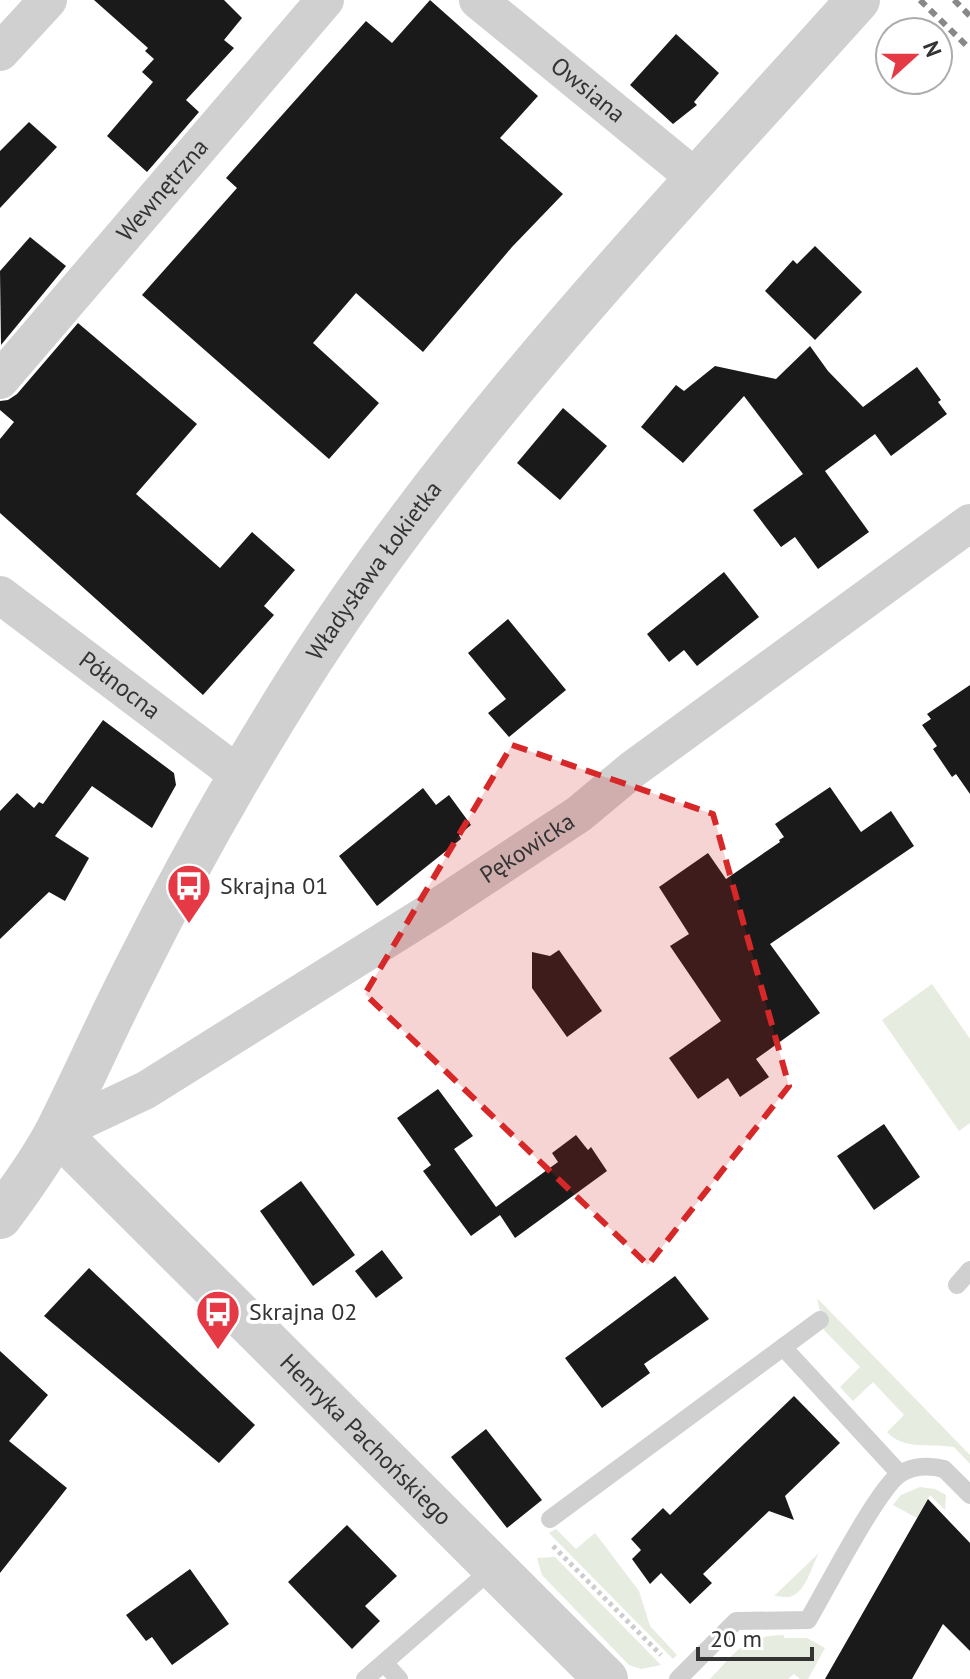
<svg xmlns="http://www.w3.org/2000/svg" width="970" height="1679" font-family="'PT Sans',sans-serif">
  <rect width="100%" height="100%" fill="#fff"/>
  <g fill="#e6ecdf">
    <path d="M932,984L970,1039V1123L959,1131L882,1020Z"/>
    <path d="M817,1298L970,1455V1464L954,1447C931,1443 904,1451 887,1432L904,1415L873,1382L853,1401L840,1387L860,1367L824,1330Z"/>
    <path d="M920,1487L935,1489L946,1495L945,1510L930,1495L917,1518L893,1505L901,1495Z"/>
    <path d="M556,1529L576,1549L595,1533L639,1591L650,1626L677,1655L673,1659L549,1533Z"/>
    <path d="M819,1553C812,1565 807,1588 794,1595C788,1599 781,1596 774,1596Z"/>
    <path d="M555,1557L661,1665L641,1669L629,1665L542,1575L537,1558Z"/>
    <path d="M784,1635V1638H807L825,1648L808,1679H800L794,1674L788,1679H710C737,1652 742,1636 784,1635Z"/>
  </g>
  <g fill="#1a1a1a">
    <path d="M94,0H224L242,18L224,40L234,48L186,100L199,112L147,172L107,136L153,82L142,72L154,59L145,51L148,48Z"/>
    <path d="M430,0L538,96L500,138L563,194L512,247L423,352L356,293L313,343L379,403L329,459L142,295L237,188L226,178L366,21L392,43Z"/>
    <path d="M676,34L719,73L694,102L697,105L673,124L630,85Z"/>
    <path d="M29,122L57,147L0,208V151Z"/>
    <path d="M30,237L66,266L1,345L0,271Z"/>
    <path d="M815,246L862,292L815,340L765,291L793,260L797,264Z"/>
    <path d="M78,323L197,424L136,494L220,568L252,532L295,570L264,606L274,615L203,695L0,513V439L14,422L0,410V401L8,400L17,394Z"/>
    <path d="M810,346L828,371L863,407L917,367L941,400L938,402L947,414L891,456L875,434L825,471L869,532L818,569L795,537L781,547L753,510L803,474L744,396L683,463L641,427L676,385L684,391L715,366L776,379Z"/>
    <path d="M563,408L607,446L560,500L517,463Z"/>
    <path d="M724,572L759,617L697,666L684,650L669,662L647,634Z"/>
    <path d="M508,619L566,690L509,737L488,713L506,699L468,653Z"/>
    <path d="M970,685V794L956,774L952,777L933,749L937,746L922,725L931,719L927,714Z"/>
    <path d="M103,720L174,773L176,785L152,828L92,786L55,836L89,858L65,901L49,892L0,939V811L17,793L34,808L39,802L43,804Z"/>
    <path d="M830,787L861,832L891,811L914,846L770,944L820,1013L756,1059L769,1077L740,1097L728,1078L698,1099L669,1058L721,1021L670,946L689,934L659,887L708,853L726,879L780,842L779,840L784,837L775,824Z"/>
    <path d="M423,788L436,805L449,795L471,825L459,835L461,839L377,906L339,856Z"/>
    <path d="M559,950L602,1011L567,1037L532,988V952L550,956Z"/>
    <path d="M438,1089L473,1136L454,1149L496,1207L558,1162L552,1153L576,1135L588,1150L591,1147L607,1171L515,1238L500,1215L471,1236L423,1171L431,1165L397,1118Z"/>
    <path d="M884,1124L920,1177L874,1210L837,1156Z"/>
    <path d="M301,1181L355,1255L313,1286L260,1211Z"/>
    <path d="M382,1250L403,1278L376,1298L355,1271Z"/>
    <path d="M89,1268L255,1425L219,1463L44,1316Z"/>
    <path d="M675,1276L709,1319L644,1364L650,1373L602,1408L565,1358Z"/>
    <path d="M0,1351L48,1395L9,1441L67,1488L0,1573Z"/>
    <path d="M794,1396L840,1443L785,1496L794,1520L769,1511L703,1574L712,1583L690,1604L661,1573L650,1584L632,1559L641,1550L631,1539L663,1508L670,1515Z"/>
    <path d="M486,1429L542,1500L507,1528L451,1457Z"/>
    <path d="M928,1499L970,1543V1651L943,1624L912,1679H825Z"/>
    <path d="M347,1525L397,1576L365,1606L380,1621L352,1649L288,1582Z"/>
    <path d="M190,1569L229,1624L172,1665L152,1637L146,1641L126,1615Z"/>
  </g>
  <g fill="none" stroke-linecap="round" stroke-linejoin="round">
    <path stroke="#cdcdcd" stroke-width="5" stroke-dasharray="4 4" stroke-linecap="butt" d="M553,1546L661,1655"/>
    <g stroke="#d0d0d0" stroke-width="18">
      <path d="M957,1285L970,1270"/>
      <path d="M783,1347L900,1474"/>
      <path d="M550,1519L820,1320"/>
      <path d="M385,1664L399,1679"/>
      <path d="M365,1679L493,1568"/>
      <path d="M678,1679L736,1621L808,1620C825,1592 878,1487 901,1473C914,1466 930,1465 944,1469L970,1495"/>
    </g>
    <g stroke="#d0d0d0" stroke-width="38">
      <path id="s1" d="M478,0L698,180"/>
      <path d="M0,52L48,0"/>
      <path id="s2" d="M0,380L325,0"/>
      <path id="s3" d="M0,595L240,776"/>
      <path id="s4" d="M57,1132L146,1090L435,909L579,814L633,769L970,523"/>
    </g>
    <g stroke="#d0d0d0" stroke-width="44">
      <path id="s5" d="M57,1132L606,1679"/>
      <path id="s6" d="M0,1217C21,1189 42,1160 58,1129C85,1075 109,1020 137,966C185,870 238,776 295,685C453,434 661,220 858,0"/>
    </g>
    <g stroke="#888" stroke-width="6" stroke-dasharray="8 6" stroke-linecap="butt">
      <path d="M920,0L970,49"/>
      <path d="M954,0L970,16"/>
    </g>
  </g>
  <path fill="#d62828" fill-opacity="0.2" stroke="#d62828" stroke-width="6" stroke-dasharray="16 10" stroke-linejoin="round" d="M512,745L713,814L789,1086L648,1265L365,994Z"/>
  <defs>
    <g id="bus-pin" transform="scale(2.3)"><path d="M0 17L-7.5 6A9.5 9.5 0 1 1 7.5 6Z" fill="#e63946" stroke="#fff"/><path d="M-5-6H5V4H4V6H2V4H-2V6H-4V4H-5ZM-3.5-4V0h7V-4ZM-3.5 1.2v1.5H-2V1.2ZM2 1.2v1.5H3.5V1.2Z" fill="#fff"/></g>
  </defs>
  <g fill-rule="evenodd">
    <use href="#bus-pin" x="189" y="886"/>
    <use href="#bus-pin" x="218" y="1312"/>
  </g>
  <g text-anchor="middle" stroke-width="8" stroke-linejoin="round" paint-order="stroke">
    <g font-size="24" fill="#333" stroke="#fff">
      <text dy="8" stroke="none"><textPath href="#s1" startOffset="142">Owsiana</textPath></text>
      <text dy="8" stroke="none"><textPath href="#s2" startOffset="250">Wewnętrzna</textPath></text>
      <text dy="8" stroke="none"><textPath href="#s6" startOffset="748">Władysława Łokietka</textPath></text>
      <text dy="8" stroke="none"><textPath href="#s3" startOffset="150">Północna</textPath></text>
      <text dy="8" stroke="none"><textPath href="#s4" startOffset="550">Pękowicka</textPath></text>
      <text dy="8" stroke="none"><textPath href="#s5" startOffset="436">Henryka Pachońskiego</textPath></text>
    </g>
    <g font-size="24" fill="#333" stroke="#fff" text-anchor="start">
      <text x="220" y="894">Skrajna 01</text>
      <text x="249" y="1320">Skrajna 02</text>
    </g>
  </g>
  <g transform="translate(914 56) rotate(69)"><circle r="38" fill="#ffffff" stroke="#adadad" stroke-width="2"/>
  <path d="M0-6L14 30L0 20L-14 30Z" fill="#e63946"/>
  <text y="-12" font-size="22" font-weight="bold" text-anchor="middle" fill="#333333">N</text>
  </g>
  <path d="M698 1647v12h114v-12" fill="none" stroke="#333333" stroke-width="4"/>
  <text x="710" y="1647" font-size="24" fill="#333333" stroke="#ffffff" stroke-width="6" paint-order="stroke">20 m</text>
</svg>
